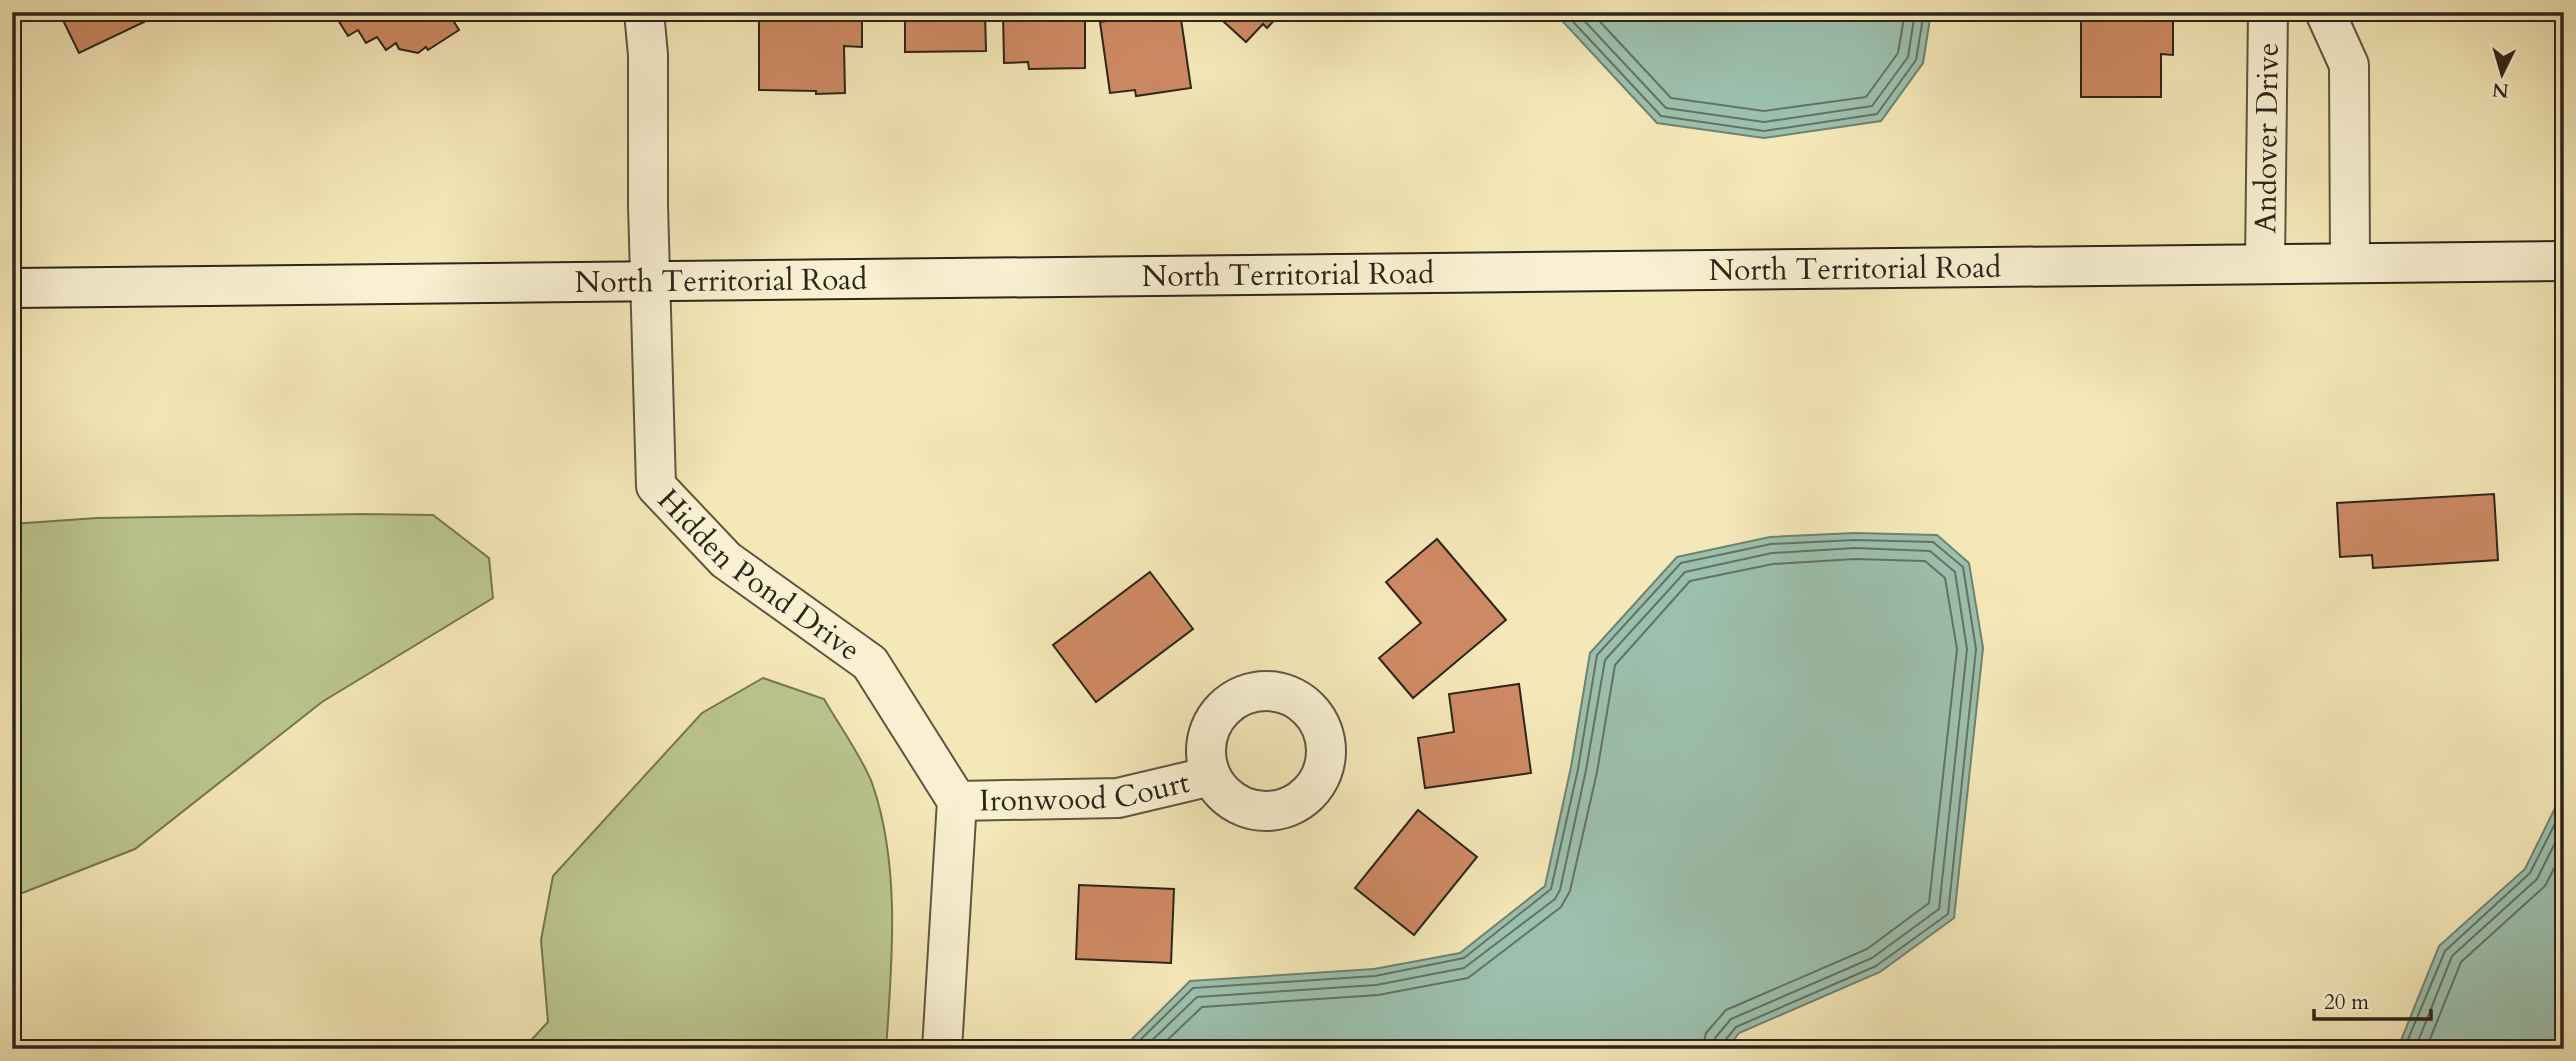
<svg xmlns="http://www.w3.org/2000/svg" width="2576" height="1061" font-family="Cardo,serif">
  <rect width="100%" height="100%" fill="#f5e8b8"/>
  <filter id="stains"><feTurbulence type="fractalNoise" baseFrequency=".00286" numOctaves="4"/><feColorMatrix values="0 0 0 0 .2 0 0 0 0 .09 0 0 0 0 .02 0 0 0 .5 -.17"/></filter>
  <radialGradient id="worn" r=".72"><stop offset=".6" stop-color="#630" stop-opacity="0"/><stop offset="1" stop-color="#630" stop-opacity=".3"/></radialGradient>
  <g fill="#bbc68f" stroke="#747655" stroke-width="2">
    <path d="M362,514L433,515L489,558L493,598L322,702L135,849L12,897V524L97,518Z"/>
    <path d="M763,678L824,699C839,725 862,757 872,783C901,865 892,964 886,1049H523L548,1022L541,940L553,876L702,713Z"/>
  </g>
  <g fill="#9cc0ae" stroke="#6f8273" stroke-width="2">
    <path d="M1554,12H1931L1923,63L1881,121L1764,138L1657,123Z"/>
    <path d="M1855,533L1937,535L1969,563L1983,648L1954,918L1880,972L1739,1033L1727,1049H1372L1345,1045L1288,1049H1122L1190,981L1374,969L1460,953L1545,886L1571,767L1590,653L1677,557L1770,537Z"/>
    <path d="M2564,790V1049H2394L2400,1043L2439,946L2525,869Z"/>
  </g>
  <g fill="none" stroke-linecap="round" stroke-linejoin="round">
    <g stroke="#647264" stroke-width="2">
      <path d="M1564,12L1661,116L1764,131L1877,114L1916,60L1924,12"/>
      <path d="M1576,12L1666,108L1764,122L1872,106L1908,57L1915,12"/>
      <path d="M1591,12L1671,98L1764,111L1866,97L1898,53L1905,12"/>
      <path d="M1131,1049L1193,988L1375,976L1464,958L1551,889L1578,769L1597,655L1681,563L1771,544L1855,540L1933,542L1963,567L1976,649L1948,914L1876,966L1736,1027L1723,1043L1722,1049"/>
      <path d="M1143,1049L1197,997L1376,985L1464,968L1555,899L1560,890L1586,770L1605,660L1685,572L1772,553L1855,548L1930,551L1955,572L1967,649L1939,909L1872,958L1731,1019L1715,1038L1713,1049"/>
      <path d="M1158,1049L1202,1007L1378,995L1468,978L1561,907L1570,891L1597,772L1615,665L1690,581L1773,564L1855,559L1925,561L1945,578L1957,649L1929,903L1867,949L1726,1010L1706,1033L1702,1049"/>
      <path d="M2404,1049L2445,951L2530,873L2564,806"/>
      <path d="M2415,1049L2452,956L2537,879L2564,825"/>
      <path d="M2426,1049L2461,962L2545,886L2564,849"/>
    </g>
  </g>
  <g fill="#ce8a64" stroke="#2c251b" stroke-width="2">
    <path d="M59,12H139L144,22L79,53Z"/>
    <path d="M333,12H448L459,30L428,50L426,47L418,53L399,49L396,43L386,50L377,37L366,43L358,30L348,36Z"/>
    <path d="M801,12H862V47L844,46L845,93L816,94V91L759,90V19H801Z"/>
    <path d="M905,12H985L986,51L905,52Z"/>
    <path d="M1003,12H1085V68L1029,69L1028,62L1004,63Z"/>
    <path d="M1139,12H1180L1191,88L1136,96L1135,90L1110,93L1100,22L1139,16Z"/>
    <path d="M1213,12H1282L1267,28L1263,24L1246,42Z"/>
    <path d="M2081,12H2173V55L2161,54V97H2081Z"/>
    <path d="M2494,494L2498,560L2373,568L2372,555L2340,557L2337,503Z"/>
    <path d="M1437,539L1506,620L1413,698L1379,658L1421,623L1386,582Z"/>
    <path d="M1150,572L1193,629L1096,702L1053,645Z"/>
    <path d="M1519,684L1531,773L1425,788L1418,738L1454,732L1449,694Z"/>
    <path d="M1418,810L1477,857L1414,935L1355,888Z"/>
    <path d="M1079,885L1174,889L1171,963L1076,959Z"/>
  </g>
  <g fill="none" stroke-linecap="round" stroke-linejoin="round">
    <g stroke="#5e5642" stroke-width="42">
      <g id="minor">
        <path id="s1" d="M644,12L648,55V205L656,486L726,560L870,663L957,801L942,1049"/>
        <path d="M2325,12L2349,65L2350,262"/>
        <path id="s2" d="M2265,262L2268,12"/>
        <circle cx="1266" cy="751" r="60"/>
        <path id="s3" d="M957,801L1118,798L1211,776"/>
      </g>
    </g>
    <g stroke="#2c251b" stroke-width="42">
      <g id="secondary">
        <path id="s4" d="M12,288L2564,261"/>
      </g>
    </g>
    <use href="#minor" stroke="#f8f0d1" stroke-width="38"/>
    <use href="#secondary" stroke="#f8f0d1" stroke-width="38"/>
  </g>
  <g text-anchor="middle" stroke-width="5" stroke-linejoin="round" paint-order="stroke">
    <g font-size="30" fill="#2c251b" stroke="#f8f0d1">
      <text dy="10" stroke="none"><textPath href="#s2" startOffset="124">Andover Drive</textPath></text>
      <text dy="10" stroke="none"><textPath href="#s4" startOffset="1843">North Territorial Road</textPath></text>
      <text dy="10" stroke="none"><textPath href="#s4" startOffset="1276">North Territorial Road</textPath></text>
      <text dy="10" stroke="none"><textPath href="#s4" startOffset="709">North Territorial Road</textPath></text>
      <text dy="10" stroke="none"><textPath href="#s1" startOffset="611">Hidden Pond Drive</textPath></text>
      <text dy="10" stroke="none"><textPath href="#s3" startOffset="128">Ironwood Court</textPath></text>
    </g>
  </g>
  <rect width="2576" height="1061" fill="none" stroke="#f5e8b8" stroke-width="42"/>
  <rect x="14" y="14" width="2548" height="1033" fill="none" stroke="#2c251b" stroke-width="3.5"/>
  <rect x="21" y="21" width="2534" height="1019" fill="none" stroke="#2c251b" stroke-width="2"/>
  <g transform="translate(2502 74) rotate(185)" stroke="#f8f0d1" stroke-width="5" paint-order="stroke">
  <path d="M0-5L12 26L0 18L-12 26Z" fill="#2c251b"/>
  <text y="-10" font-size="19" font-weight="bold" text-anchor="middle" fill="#2c251b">N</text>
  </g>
  <path d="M2314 1009v10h117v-10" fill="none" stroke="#2c251b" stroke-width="3.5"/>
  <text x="2324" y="1009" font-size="21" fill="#2c251b" stroke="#f8f0d1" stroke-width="5" paint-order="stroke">20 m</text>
  <rect width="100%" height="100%" filter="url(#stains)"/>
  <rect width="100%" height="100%" fill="url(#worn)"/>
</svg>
